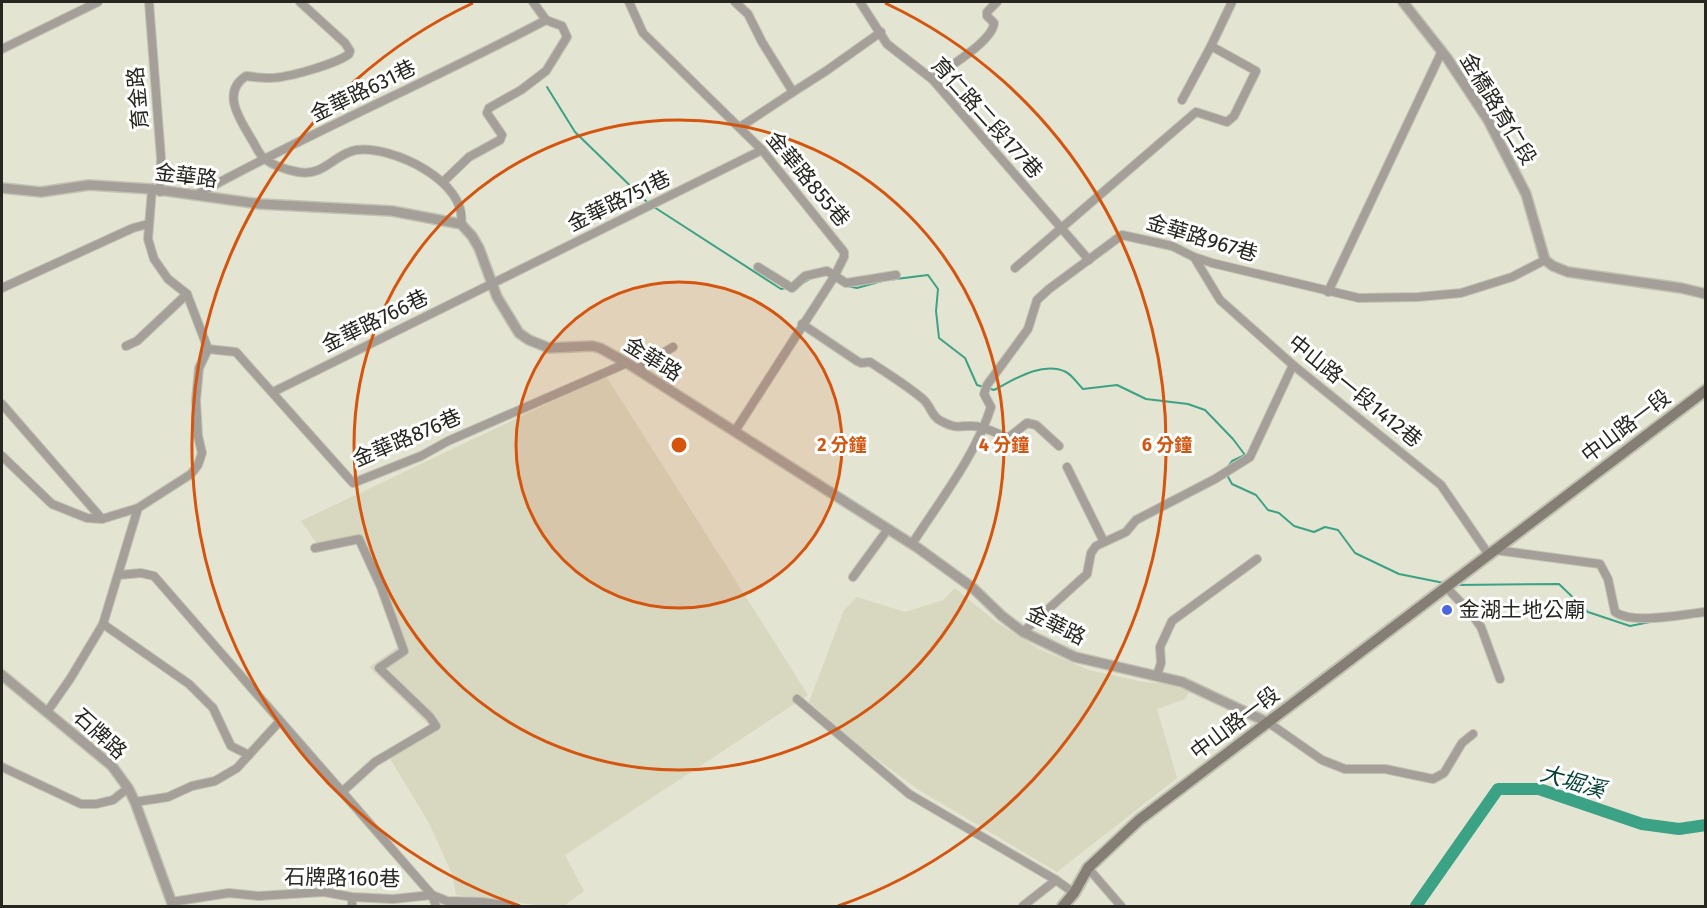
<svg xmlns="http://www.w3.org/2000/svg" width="1707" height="908" font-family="'Fira Sans','Noto Sans TC',sans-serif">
  <rect width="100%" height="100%" fill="#e4e4d2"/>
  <g fill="#d8d7bf">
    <path d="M606,376L808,695L565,855L584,891L564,906H544L456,895L452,874L429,823L386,752L429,725L369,667L398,647L374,577L354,542L318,545L301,521Z"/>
    <path d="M955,588L996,622L1039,649L1089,670L1143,682L1170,684L1189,692L1185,699L1157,709L1177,778L1057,872L919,790L862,748L809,702L844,610L857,597L905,612L943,600Z"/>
  </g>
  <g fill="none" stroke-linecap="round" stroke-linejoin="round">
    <g stroke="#3ca286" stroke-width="2">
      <path d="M547,87L575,132L649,204"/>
      <path d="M654,207L781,289L786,288"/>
      <path d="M888,280L928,275L938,289L936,311L939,338L965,358L977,385L994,390C1015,379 1042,361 1066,372C1072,375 1078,384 1083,389L1117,385L1146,399L1188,404L1205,410L1233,439L1245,455L1232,461L1227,468"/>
      <path d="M800,285L813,277"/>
      <path d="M847,286L857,288L882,281"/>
      <path d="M1227,475L1232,484L1256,495L1268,510L1279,513L1294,526L1314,532L1325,527L1338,530L1355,553L1399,574L1444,583"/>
      <path d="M1456,585L1559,584L1588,612L1630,626L1655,621"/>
    </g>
    <path stroke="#3ca286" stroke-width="12" d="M1416,906L1498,789H1539L1642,824L1679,829L1706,825"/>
    <g stroke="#c2c2b2" stroke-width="10">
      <g id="minor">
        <path d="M149,2L161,158L160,192"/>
        <path d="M300,2L345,43L350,51L349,54C336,64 287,78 270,78C262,78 254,77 246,76C220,93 241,121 252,140C256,146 259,155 265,159C275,167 287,170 298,172C324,177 334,154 356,150C391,145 468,181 461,224"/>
        <path d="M533,2L546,20"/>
        <path d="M629,2L643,33L762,150L844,252V257L834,277L735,431"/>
        <path d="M735,2L748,14L762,42L793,92L826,71L881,32"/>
        <path d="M860,2L887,44L932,79L1089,260"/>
        <path d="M2,49L98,2"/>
        <path d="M932,79C947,68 993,41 994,23L987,16V12L997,2"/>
        <path d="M1182,100L1211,46L1232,2"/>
        <path d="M740,127L793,92"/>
        <path d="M443,182L469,157L500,140L502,135L487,113L489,108L521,90L546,71L567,37L562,26L546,20"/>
        <path d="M196,195C310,132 431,81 546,20"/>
        <path d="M1194,257L1220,300L1293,365L1441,485L1489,555"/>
        <path d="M758,267L792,288L805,276L827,271L846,283L896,275"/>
        <path d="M1015,268L1196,112L1227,122L1234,116L1256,71L1211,46"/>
        <path d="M2,288L133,228L148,224"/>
        <path d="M1328,292L1442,51"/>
        <path d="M802,324L857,361L861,363L870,362C888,374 908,386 924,400C931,407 932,417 941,421C958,430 958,425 973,426C984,426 998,434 1008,438L1027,423L1036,425L1059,446"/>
        <path d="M126,346L137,341L187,294"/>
        <path d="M208,349L236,352L353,483L421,456L448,441L627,363"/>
        <path d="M637,369L673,347"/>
        <path d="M273,392L762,150"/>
        <path d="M2,404L102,519"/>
        <path d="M2,456L52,504L87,518L102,519L138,508L191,474L198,465L202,453L198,436L196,400L199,368L208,349L187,294L168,279L154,259L148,239L152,189"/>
        <path d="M1067,467L1104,542"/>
        <path d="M912,544C939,502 976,455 991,407L984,394L987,385L1028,329L1037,300L1049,289L1122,235L1172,246L1194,257L1212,263L1359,298L1418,297L1461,293L1512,277L1545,260"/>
        <path d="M315,548L359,539L381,587L404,651L379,668L430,717L436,726L375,762L343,791"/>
        <path d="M1495,550L1600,564L1608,579L1615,612C1633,625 1683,614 1706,612"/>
        <path d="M119,575L141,573L154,576L432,895L436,906"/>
        <path d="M853,577L888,529"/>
        <path d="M1446,587L1470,612L1481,627L1500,679"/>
        <path d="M103,624L189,684L213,708L231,746L249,755"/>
        <path d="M1023,632L1087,574L1091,553L1096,546L1126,532L1136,520L1215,479L1250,457L1293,365"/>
        <path d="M1157,675L1161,663L1160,647L1172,621L1257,559"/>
        <path d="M797,699L909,794L1056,880"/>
        <path d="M47,712L70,679L103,624L138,508"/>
        <path d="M1269,723L1322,760L1345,769H1385L1433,779L1444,773L1462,743L1473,734"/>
        <path d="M2,767L81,804H96L113,800L128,788"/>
        <path d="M135,802L168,797L192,786L215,781L237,768L279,722"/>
        <path d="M1088,868L1121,906"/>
        <path d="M171,902L229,893L258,896L324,892L352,897L393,899L432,895L447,901L483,902L510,906"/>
        <path d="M352,906V897"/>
        <path d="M1023,906L1056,880L1074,893"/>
      </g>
    </g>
    <g stroke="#c2c2b2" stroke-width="12">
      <g id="tertiary">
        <path d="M1403,2L1447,58L1488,120L1526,194L1545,260L1553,266L1568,272L1681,288L1706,294"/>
        <path d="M2,188L41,192L89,185L152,189L260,204L392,211L461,224L472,236L479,248L497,297L519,333L529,340L549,348L592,346L600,348L627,363L918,548L973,588L1002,616L1023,632L1075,657L1182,682L1269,723"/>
        <path d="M2,675L112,766L128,788L135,802L173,906"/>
      </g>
    </g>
    <g stroke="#c2c2b2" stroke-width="14">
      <path id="secondary" d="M1063,906L1074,893L1088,868L1139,820L1706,390"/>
    </g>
    <use href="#minor" stroke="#a49f99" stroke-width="8"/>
    <use href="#tertiary" stroke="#a49f99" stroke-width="9"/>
    <use href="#secondary" stroke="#857e75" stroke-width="10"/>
  </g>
  <circle cx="679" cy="445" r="163" fill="#d5540e" fill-opacity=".12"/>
  <g fill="none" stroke="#d5540e" stroke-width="3">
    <circle cx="679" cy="445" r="163"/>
    <circle cx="679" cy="445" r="325"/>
    <path d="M520 906A488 488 0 0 1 473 3M885 3A488 488 0 0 1 838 906"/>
  </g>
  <circle fill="#4e66db" stroke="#fff" stroke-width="2" cx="1447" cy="610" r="6"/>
  <g text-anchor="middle" stroke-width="6" stroke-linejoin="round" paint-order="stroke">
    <g font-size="21" fill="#272620" stroke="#fff">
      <text transform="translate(363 91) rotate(-26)" y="7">金華路631巷</text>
      <text transform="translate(138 98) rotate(-95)" y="7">育金路</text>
      <text transform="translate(1498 109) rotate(59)" y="7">金橋路育仁段</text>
      <text transform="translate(987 118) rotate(48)" y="7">育仁路二段177巷</text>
      <text transform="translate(186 176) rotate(7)" y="7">金華路</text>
      <text transform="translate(808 179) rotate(50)" y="7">金華路855巷</text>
      <text transform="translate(619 201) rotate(-26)" y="7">金華路751巷</text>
      <text transform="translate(1202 238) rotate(17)" y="7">金華路967巷</text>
      <text transform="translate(375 321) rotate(-26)" y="7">金華路766巷</text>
      <text transform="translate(653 359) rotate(32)" y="7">金華路</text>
      <text transform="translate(1355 391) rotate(39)" y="7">中山路一段1412巷</text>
      <text transform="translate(1626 426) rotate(-37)" y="7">中山路一段</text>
      <text transform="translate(407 438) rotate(-23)" y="7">金華路876巷</text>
      <text transform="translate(1056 625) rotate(26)" y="7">金華路</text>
      <text transform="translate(1235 723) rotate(-37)" y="7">中山路一段</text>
      <text transform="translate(100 734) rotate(42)" y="7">石牌路</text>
      <text transform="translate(342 878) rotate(1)" y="7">石牌路160巷</text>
    </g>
    <g font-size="21" fill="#272620" stroke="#fff" text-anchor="start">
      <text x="1459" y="617">金湖土地公廟</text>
    </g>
    <g font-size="22" font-style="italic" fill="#054234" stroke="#fff">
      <text transform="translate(1573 781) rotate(16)" y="8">大堀溪</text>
    </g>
  </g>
  <circle cx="679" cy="445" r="9" fill="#d5540e" stroke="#fff" stroke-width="3"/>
  <g font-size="18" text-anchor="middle" font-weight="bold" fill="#d5540e" stroke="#fff" stroke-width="6" stroke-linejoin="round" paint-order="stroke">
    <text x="842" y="451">2 分鐘</text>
    <text x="1004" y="451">4 分鐘</text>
    <text x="1167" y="451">6 分鐘</text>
  </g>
  <rect width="1707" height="908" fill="none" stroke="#272620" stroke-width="6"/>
</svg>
